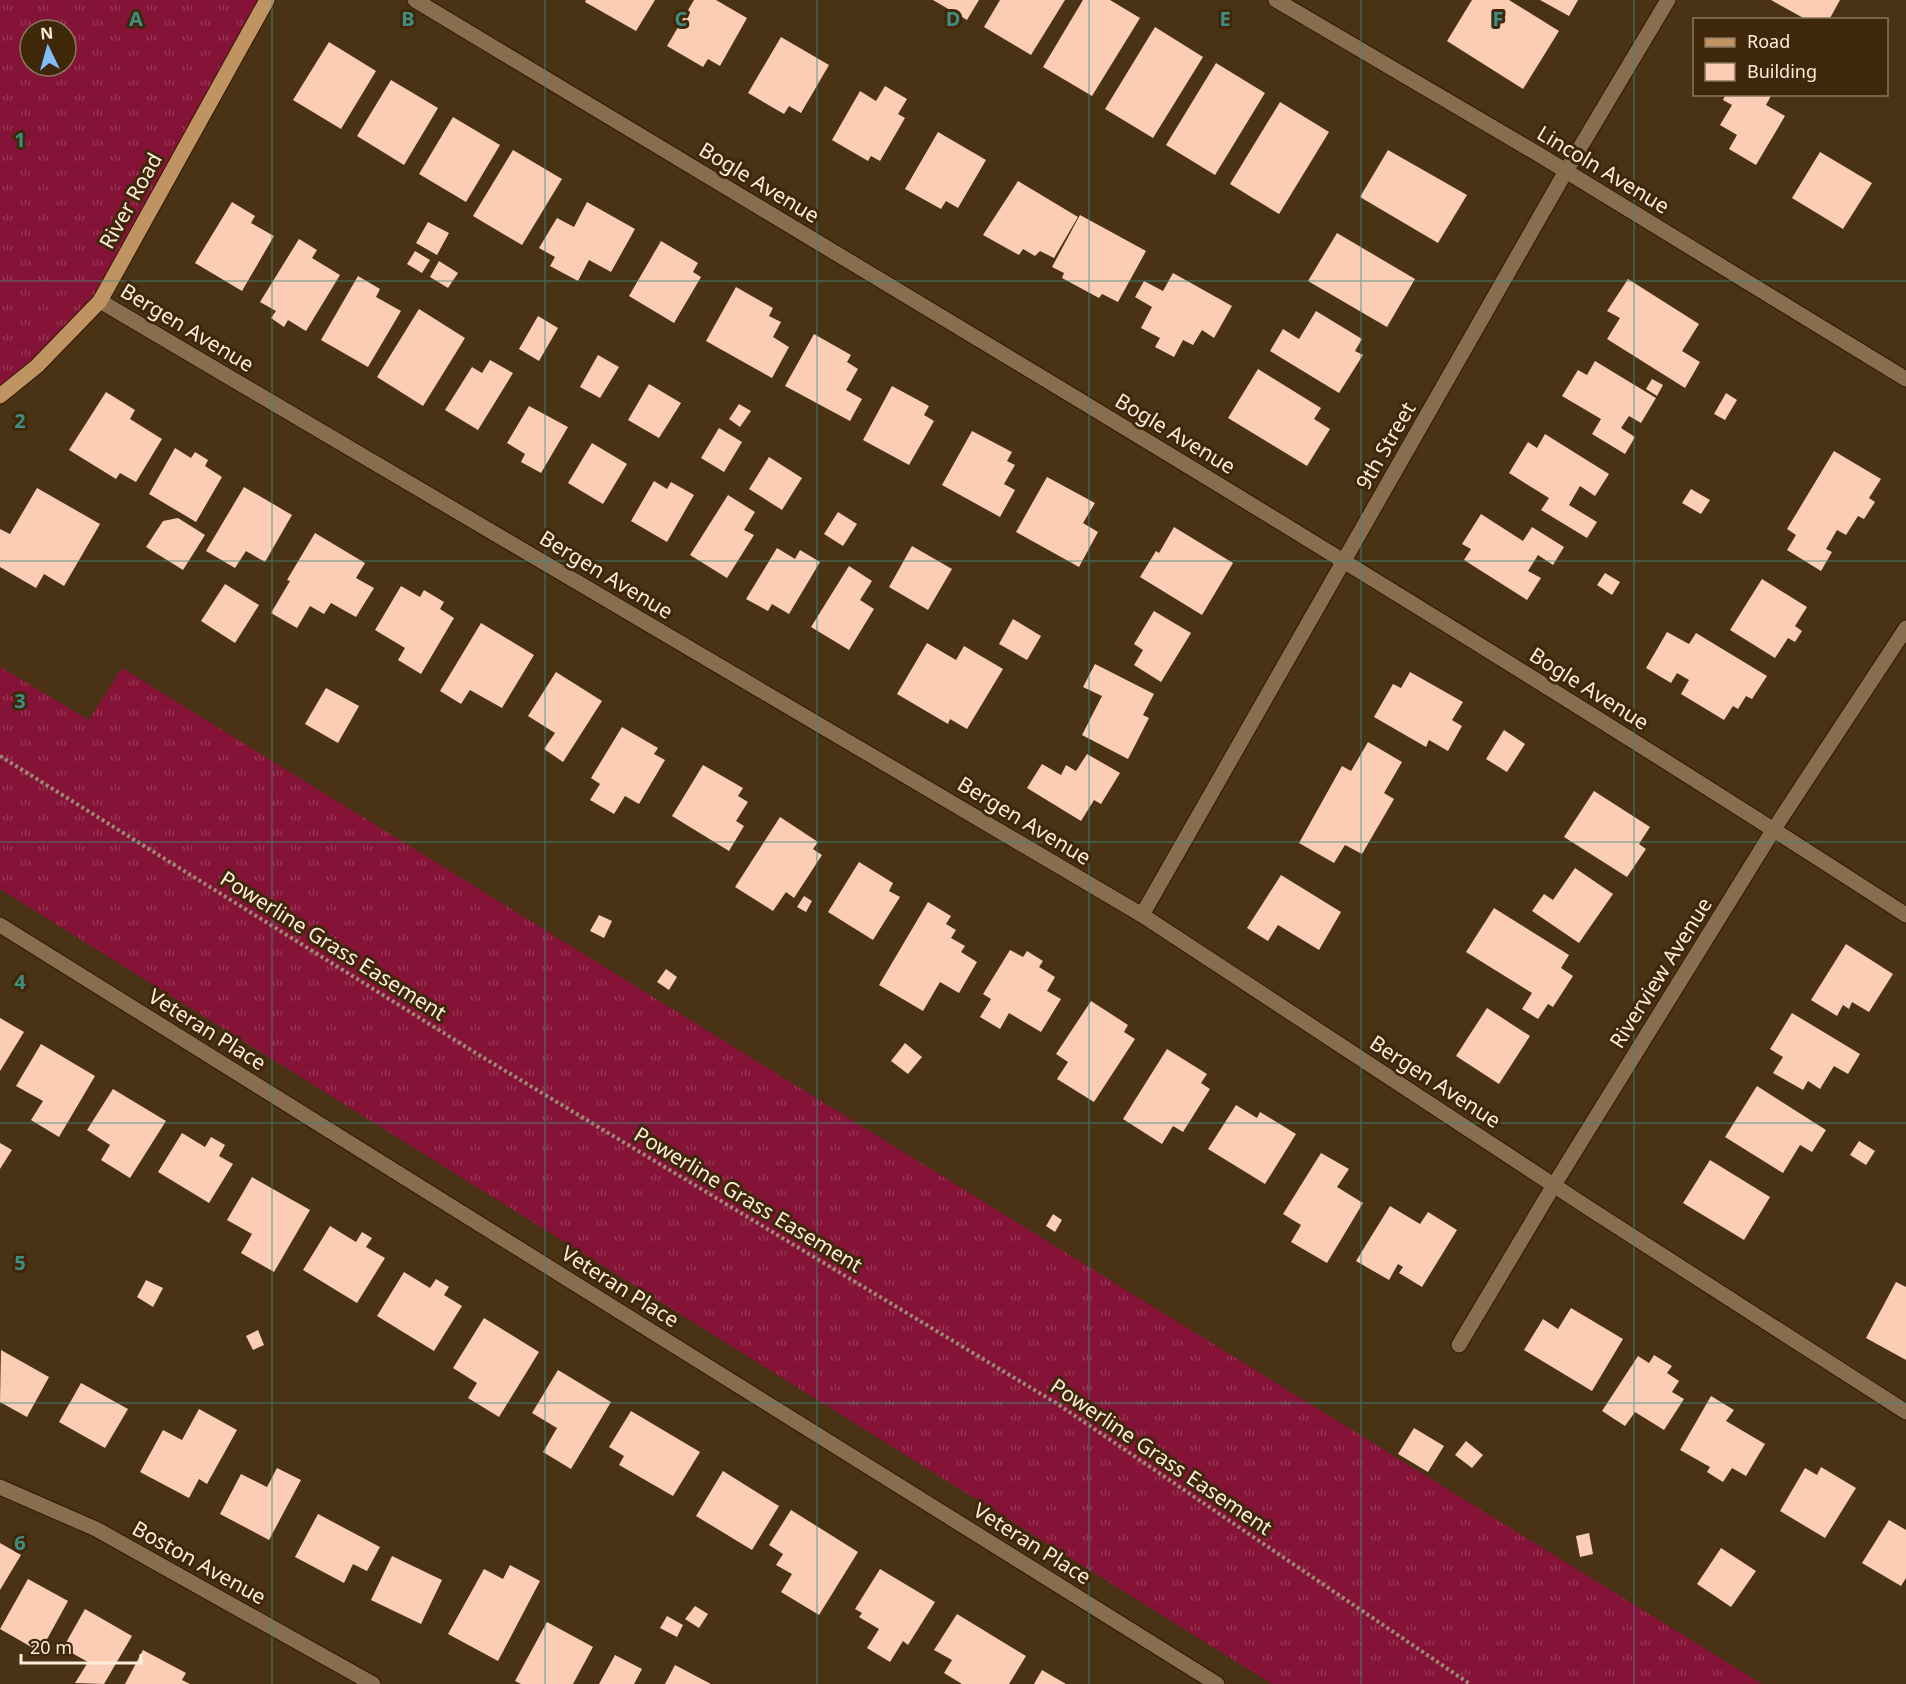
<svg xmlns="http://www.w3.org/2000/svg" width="1906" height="1684" font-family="'Noto Sans',sans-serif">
  <defs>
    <pattern id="grass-tufts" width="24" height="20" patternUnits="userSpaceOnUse" patternTransform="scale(1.5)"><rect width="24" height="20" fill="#851337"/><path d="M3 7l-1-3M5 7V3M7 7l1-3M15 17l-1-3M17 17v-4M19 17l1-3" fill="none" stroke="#973653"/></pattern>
  </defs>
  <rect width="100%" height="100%" fill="#4a3215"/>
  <g fill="url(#grass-tufts)" fill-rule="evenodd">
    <path d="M0,0H267L100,301L0,396ZM30,30H66V66H30Z"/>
    <path d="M0,667L89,720L122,668L1762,1684H1272L0,889Z"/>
  </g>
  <g fill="#fbcdb4">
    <path d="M586,0H655L636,31L585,2Z"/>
    <path d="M694,0H716L747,18L720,66L708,59L703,67L667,46Z"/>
    <path d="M933,0H979L967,20Z"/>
    <path d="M1000,0H1065L1031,55L984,27Z"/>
    <path d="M1083,0H1110L1140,18L1092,96L1043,67Z"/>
    <path d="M1472,0H1509L1559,31L1523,89L1447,41Z"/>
    <path d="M1540,0H1578L1569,16Z"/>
    <path d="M1771,0H1840L1829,20H1807Z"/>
    <path d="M1155,27L1203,57L1153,138L1105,109Z"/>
    <path d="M781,37L829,65L801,113L789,106L784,114L748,93Z"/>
    <path d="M329,42L376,71L341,129L293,100Z"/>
    <path d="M1216,63L1265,93L1215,175L1166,145Z"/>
    <path d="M391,80L438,108L404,165L357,136Z"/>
    <path d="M885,86L907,99L898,114L905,118L880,161L871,156L868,161L832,140L860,91L876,101Z"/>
    <path d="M1726,94H1772L1766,105L1785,116L1756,165L1729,149L1737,135L1720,125L1732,105L1723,100Z"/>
    <path d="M1280,102L1329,132L1279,214L1230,184Z"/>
    <path d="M453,117L500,145L466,202L419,174Z"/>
    <path d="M938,132L986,160L958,208L946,201L941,209L905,189Z"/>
    <path d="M513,150L562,179L522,245L473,216Z"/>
    <path d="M1388,150L1467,195L1438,243L1360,197Z"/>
    <path d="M1820,152L1872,183L1843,229L1792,198Z"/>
    <path d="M1018,181L1078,217L1054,258L1040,251L1035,256L1023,249L1019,255L983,235Z"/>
    <path d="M232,202L255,216L251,223L274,236L242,291L195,263Z"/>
    <path d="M587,202L635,229L611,272L589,260L578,281L550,266L555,257L539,248L557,218L574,227Z"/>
    <path d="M1080,215L1146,251L1118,302L1102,294L1099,298L1062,278L1064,273L1052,267Z"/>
    <path d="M428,222L449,233L437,255L416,243Z"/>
    <path d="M1337,233L1415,279L1387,327L1308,281Z"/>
    <path d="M299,239L317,250L312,258L340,275L306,331L288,320L284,327L271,318L276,311L260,302Z"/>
    <path d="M661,241L698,263L693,272L701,277L674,323L629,296Z"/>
    <path d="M415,251L430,260L422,273L407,264Z"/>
    <path d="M439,261L458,273L448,288L430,277Z"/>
    <path d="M1173,273L1232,306L1214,338L1202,330L1193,345L1183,340L1174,357L1155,347L1160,338L1141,328L1152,307L1135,297L1144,281L1163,291Z"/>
    <path d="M358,276L380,289L376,297L401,311L368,367L321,340Z"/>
    <path d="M1628,279L1699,324L1682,351L1700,362L1685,388L1607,339L1620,318L1607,311Z"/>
    <path d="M736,287L773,308L769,316L781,322L773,337L789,347L772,378L706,341Z"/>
    <path d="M419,309L465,338L423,406L377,377Z"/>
    <path d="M1316,311L1362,339L1355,351L1363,355L1339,393L1270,351L1283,329L1299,339Z"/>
    <path d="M538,316L558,328L539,361L519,349Z"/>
    <path d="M814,334L851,355L847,362L858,369L846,390L862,399L850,421L785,386Z"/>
    <path d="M598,355L619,367L600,398L580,387Z"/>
    <path d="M490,360L513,373L478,430L445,410L472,367L482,373Z"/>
    <path d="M1595,361L1656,398L1641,423L1629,416L1621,428L1635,437L1625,454L1592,434L1601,419L1562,396L1578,370L1587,375Z"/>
    <path d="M1258,369L1321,408L1314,419L1330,429L1307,466L1228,418Z"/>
    <path d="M1652,379L1663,385L1657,396L1646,389Z"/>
    <path d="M649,384L681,403L659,438L628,420Z"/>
    <path d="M892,386L929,406L924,415L934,421L909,465L863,440Z"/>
    <path d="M106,392L135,410L130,419L162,439L136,482L120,473L116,479L69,450Z"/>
    <path d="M1726,393L1737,400L1725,420L1714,414Z"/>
    <path d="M739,404L751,411L740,427L729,419Z"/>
    <path d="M529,406L568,427L541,473L521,462L525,454L507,443Z"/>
    <path d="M719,428L742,442L724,472L701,458Z"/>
    <path d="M972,431L1012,452L1007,461L1015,465L1004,484L1015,490L1000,517L942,485Z"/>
    <path d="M1545,434L1609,474L1595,496L1580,486L1569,505L1597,522L1587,538L1541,510L1549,498L1509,473L1528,442L1537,448Z"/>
    <path d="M592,443L627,464L603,504L568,483Z"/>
    <path d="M175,448L191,458L195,452L208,460L205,466L222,477L196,522L149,494Z"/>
    <path d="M1834,451L1881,479L1869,498L1875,502L1864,519L1858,516L1846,535L1837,530L1826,549L1832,552L1821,571L1787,550L1796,535L1787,529Z"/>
    <path d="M769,457L802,478L782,510L749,489Z"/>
    <path d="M1047,477L1095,503L1083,523L1098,532L1079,567L1016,532Z"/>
    <path d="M654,481L667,489L671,482L694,495L667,542L631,521Z"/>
    <path d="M244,487L292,515L265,562L246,551L235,568L206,551Z"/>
    <path d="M37,488L100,524L64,586L44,574L36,588L0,567V529L10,534Z"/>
    <path d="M1691,489L1710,500L1701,514L1682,503Z"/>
    <path d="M728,495L755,512L744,530L754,535L727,578L690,555Z"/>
    <path d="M838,512L857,524L843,546L824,534Z"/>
    <path d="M1481,514L1523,541L1532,527L1564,547L1553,565L1538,555L1528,571L1541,578L1527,600L1464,560L1471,549L1462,544Z"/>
    <path d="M178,518L205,535L183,570L146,547L163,521Z"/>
    <path d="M1174,527L1233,563L1202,615L1140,577L1156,551L1159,553Z"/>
    <path d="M315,533L365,563L356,578L374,588L356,617L331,603L324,614L310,606L297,628L271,613L290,581L287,580Z"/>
    <path d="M912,546L952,569L928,610L889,587Z"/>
    <path d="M777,548L795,559L800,550L820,562L789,614L772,604L768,611L746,599Z"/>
    <path d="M849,566L872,581L860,600L874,609L849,650L811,627Z"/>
    <path d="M1605,573L1620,582L1612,595L1597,585Z"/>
    <path d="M1762,579L1807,607L1795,626L1802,631L1795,642L1788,638L1775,658L1730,630Z"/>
    <path d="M225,584L259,605L235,643L201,621Z"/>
    <path d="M401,586L420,597L424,590L444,602L440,609L454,618L421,674L398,660L405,648L375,630Z"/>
    <path d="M1154,611L1191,633L1161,682L1134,665L1143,650L1134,644Z"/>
    <path d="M1013,619L1041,636L1027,660L999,644Z"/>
    <path d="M481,623L534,655L502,708L470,690L461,704L440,691Z"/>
    <path d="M1667,632L1689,644L1696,633L1767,676L1752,699L1746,696L1738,709L1733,706L1724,720L1681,694L1689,680L1677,673L1671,683L1646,668Z"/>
    <path d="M927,643L956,660L964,646L1003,669L967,729L950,719L948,724L897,694Z"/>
    <path d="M1095,664L1154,694L1143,715L1149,718L1128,759L1082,735L1102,696L1083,687Z"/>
    <path d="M556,672L602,701L563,762L544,749L555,733L528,716Z"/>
    <path d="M1410,672L1463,702L1452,720L1462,726L1448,751L1429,740L1426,747L1374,717L1393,684L1401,688Z"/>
    <path d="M326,688L359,706L338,743L305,724Z"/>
    <path d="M622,727L658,748L654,754L665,760L639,804L625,796L614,814L590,800L600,784L591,778Z"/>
    <path d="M1504,730L1525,744L1507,772L1486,759Z"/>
    <path d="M1368,742L1402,762L1384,793L1394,799L1362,854L1345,845L1334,863L1299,843L1342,766L1351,771Z"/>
    <path d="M1087,754L1120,773L1101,804L1094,800L1081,821L1027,788L1042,764L1061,775L1066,765L1076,771Z"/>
    <path d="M703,765L743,788L738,796L748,802L736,821L744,826L729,851L672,816Z"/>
    <path d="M1594,791L1650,827L1639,844L1646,849L1627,877L1564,837Z"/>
    <path d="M780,817L818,842L813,849L822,855L794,898L786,892L773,911L735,887Z"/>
    <path d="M859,862L893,883L889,891L900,897L873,940L828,912Z"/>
    <path d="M1575,868L1613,894L1579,943L1532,911L1544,894L1553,900Z"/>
    <path d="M1281,875L1341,912L1319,950L1278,925L1268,941L1247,928Z"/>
    <path d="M804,896L812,901L806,912L797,907Z"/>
    <path d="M928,902L951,916L946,924L956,930L951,938L965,946L961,952L977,962L959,993L940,982L923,1011L879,985Z"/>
    <path d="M1494,908L1569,955L1561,968L1573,976L1553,1007L1548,1004L1538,1019L1522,1009L1532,993L1466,952Z"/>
    <path d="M599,915L612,921L604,938L590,931Z"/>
    <path d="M1846,944L1893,974L1869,1012L1852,1002L1849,1009L1843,1005L1837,1016L1811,1000Z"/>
    <path d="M1010,950L1023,957L1027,951L1043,961L1039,967L1055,977L1047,991L1061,999L1041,1032L1009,1013L1000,1029L980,1017L991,999L983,994Z"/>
    <path d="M666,969L677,977L669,990L657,982Z"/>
    <path d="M1091,1001L1128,1025L1124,1032L1135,1039L1094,1102L1057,1079L1068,1062L1056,1054Z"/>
    <path d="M1487,1008L1530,1036L1499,1084L1456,1056Z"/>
    <path d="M1792,1013L1860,1054L1848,1074L1834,1066L1820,1089L1808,1081L1803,1090L1773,1073L1783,1057L1770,1049Z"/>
    <path d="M0,1018L24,1032L0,1071Z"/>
    <path d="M905,1043L922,1057L908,1074L891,1061Z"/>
    <path d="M41,1044L95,1076L59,1137L31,1120L43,1101L16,1086Z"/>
    <path d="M1167,1049L1207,1074L1201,1083L1210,1089L1183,1132L1173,1126L1162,1144L1123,1119Z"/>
    <path d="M1757,1086L1826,1130L1812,1152L1800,1145L1783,1173L1725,1137Z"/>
    <path d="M113,1089L166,1121L130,1178L101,1160L110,1145L87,1130Z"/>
    <path d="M1236,1105L1257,1118L1260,1112L1296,1134L1265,1184L1208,1149Z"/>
    <path d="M182,1133L205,1147L211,1137L225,1145L219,1156L233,1164L209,1203L158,1172Z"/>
    <path d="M1859,1141L1875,1151L1866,1165L1850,1155Z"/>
    <path d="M0,1143L12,1150L0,1169Z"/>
    <path d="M1321,1153L1349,1169L1337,1187L1363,1203L1327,1263L1291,1242L1301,1225L1283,1214Z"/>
    <path d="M1710,1160L1770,1197L1744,1240L1683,1203Z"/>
    <path d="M252,1177L310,1210L274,1272L241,1253L252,1234L227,1220Z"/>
    <path d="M1390,1206L1420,1224L1428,1212L1457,1230L1422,1287L1399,1273L1403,1267L1398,1264L1389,1280L1356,1261Z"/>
    <path d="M1053,1214L1062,1220L1055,1232L1046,1226Z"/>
    <path d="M330,1226L356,1242L362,1232L372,1238L366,1247L385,1258L357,1303L303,1270Z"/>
    <path d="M404,1272L430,1288L436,1279L449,1287L444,1295L462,1306L434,1351L377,1316Z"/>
    <path d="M146,1280L163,1288L153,1307L137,1297Z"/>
    <path d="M1896,1282L1906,1287V1360L1866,1338Z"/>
    <path d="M1571,1308L1623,1339L1592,1391L1524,1350L1543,1319L1558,1329Z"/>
    <path d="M484,1318L539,1352L499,1417L468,1398L477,1383L453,1368Z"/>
    <path d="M258,1330L264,1345L253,1350L246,1336Z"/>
    <path d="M1,1350L49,1377L27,1417L0,1402Z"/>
    <path d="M1654,1355L1672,1366L1667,1373L1679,1381L1672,1392L1684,1399L1664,1430L1635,1412L1625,1426L1602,1411L1638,1356L1649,1363Z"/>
    <path d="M558,1370L611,1402L571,1469L543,1452L557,1428L532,1413Z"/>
    <path d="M81,1383L128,1409L105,1448L59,1422Z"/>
    <path d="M1711,1396L1734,1410L1726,1421L1765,1444L1746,1476L1732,1468L1723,1482L1707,1472L1710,1467L1680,1450Z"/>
    <path d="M199,1409L237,1430L207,1484L199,1479L189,1498L140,1472L163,1430L182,1440Z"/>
    <path d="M631,1411L700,1452L673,1496L619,1465L624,1456L609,1447Z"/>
    <path d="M1414,1428L1444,1446L1428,1472L1398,1454Z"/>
    <path d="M1466,1441L1483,1455L1472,1468L1455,1455Z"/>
    <path d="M1821,1467L1856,1488L1825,1538L1780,1511L1805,1468L1817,1475Z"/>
    <path d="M277,1468L301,1480L269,1540L220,1514L241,1474L267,1487Z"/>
    <path d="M723,1471L779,1506L752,1550L696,1516Z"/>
    <path d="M791,1510L858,1552L819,1615L781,1592L792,1574L776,1565L783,1554L769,1545Z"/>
    <path d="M318,1514L380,1547L367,1571L353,1564L344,1583L295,1557Z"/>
    <path d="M1889,1520L1906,1530V1578L1901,1586L1862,1563Z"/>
    <path d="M1589,1533L1593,1554L1580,1557L1576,1536Z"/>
    <path d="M0,1543L21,1555L0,1590Z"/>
    <path d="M1721,1548L1756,1571L1731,1607L1697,1584Z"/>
    <path d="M392,1556L442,1580L421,1624L371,1600Z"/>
    <path d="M510,1565L540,1581L498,1661L448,1634L484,1569L503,1579Z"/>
    <path d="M880,1569L935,1602L908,1645L903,1641L890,1662L867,1648L879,1629L859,1617L862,1613L855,1609Z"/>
    <path d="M28,1579L68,1601L40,1652L0,1629Z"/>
    <path d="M695,1606L708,1614L699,1628L685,1619Z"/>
    <path d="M85,1609L132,1636L104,1684L75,1683L88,1662L63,1648Z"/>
    <path d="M957,1614L1026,1656L1009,1684H962L944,1673L952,1660L934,1650Z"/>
    <path d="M667,1616L683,1625L677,1637L660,1628Z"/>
    <path d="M547,1622L593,1647L573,1684H521L515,1681Z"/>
    <path d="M143,1650L186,1673L182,1680L190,1684H125Z"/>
    <path d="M615,1655L642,1669L634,1684H599Z"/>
    <path d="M675,1665L711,1684H665Z"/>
    <path d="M1042,1670L1066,1684H1034Z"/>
  </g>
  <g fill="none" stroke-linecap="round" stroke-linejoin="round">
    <g stroke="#2f1900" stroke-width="17">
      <g id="minor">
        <path d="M415,0C914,301 1417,598 1906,915"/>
        <path d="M1276,0L1538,154L1906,379"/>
        <path d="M100,301L1142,915L1590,1209L1906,1412"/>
        <path d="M1142,915L1566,171L1668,0"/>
        <path d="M0,925L1217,1684"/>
        <path d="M1459,1345L1554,1185L1774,829L1906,628"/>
        <path d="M0,1487L96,1529L373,1684"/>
      </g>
    </g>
    <g stroke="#2f1900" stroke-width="17">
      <path id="major" d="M0,396L37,366L100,301L267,0"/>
    </g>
    <path stroke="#9d8a72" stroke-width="4" stroke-dasharray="3 3" stroke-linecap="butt" d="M0,756L479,1055L1056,1403L1470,1684"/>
    <use href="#minor" stroke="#886d4f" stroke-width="15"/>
    <use href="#major" stroke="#bf9462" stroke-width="15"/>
  </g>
  <path fill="none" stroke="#3e8e84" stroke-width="1.5" stroke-opacity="0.55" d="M272,0V1684M545,0V1684M817,0V1684M1089,0V1684M1361,0V1684M1634,0V1684M0,281H1906M0,561H1906M0,842H1906M0,1123H1906M0,1403H1906"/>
  <g text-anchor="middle" stroke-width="6" stroke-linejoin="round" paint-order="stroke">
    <g font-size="21" fill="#fceddc" stroke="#3f280a">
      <text transform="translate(1603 170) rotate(31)" y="7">Lincoln Avenue</text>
      <text transform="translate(759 183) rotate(31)" y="7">Bogle Avenue</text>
      <text transform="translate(131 201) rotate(-61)" y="7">River Road</text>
      <text transform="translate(187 328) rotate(31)" y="7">Bergen Avenue</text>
      <text transform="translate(1175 434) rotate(31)" y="7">Bogle Avenue</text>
      <text transform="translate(1386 446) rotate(-60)" y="7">9th Street</text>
      <text transform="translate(606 575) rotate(31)" y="7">Bergen Avenue</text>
      <text transform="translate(1589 689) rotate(32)" y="7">Bogle Avenue</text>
      <text transform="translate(1024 821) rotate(31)" y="7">Bergen Avenue</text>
      <text transform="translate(333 946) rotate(32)" y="7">Powerline Grass Easement</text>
      <text transform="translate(1661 973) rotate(-58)" y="7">Riverview Avenue</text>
      <text transform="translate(207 1030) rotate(32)" y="7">Veteran Place</text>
      <text transform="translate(1435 1082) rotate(33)" y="7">Bergen Avenue</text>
      <text transform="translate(748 1200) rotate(31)" y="7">Powerline Grass Easement</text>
      <text transform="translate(620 1287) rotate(32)" y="7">Veteran Place</text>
      <text transform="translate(1161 1457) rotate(34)" y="7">Powerline Grass Easement</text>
      <text transform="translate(1032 1544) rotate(32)" y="7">Veteran Place</text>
      <text transform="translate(199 1563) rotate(29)" y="7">Boston Avenue</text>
    </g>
  </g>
  <g font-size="20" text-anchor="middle" font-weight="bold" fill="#3e8e84" stroke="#3f280a" stroke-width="6" stroke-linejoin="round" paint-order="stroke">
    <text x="136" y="26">A</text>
    <text x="408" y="26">B</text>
    <text x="681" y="26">C</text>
    <text x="953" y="26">D</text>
    <text x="1225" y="26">E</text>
    <text x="1498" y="26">F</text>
    <text x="20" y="147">1</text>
    <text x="20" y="428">2</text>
    <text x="20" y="708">3</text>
    <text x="20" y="989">4</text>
    <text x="20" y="1270">5</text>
    <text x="20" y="1550">6</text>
  </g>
  <rect x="1693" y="18" width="195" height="78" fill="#3f280a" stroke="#8b775e" stroke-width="1.5"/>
  <rect x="1705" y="38" width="30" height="9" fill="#bf9462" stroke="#8b775e" stroke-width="1.5"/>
  <text x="1747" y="48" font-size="18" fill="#fceddc">Road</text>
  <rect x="1705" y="63" width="30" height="18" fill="#fbcdb4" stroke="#8b775e" stroke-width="1.5"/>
  <text x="1747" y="78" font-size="18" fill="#fceddc">Building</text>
  <g transform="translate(48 48) rotate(355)"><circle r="28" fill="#3f280a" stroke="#8b775e" stroke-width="1.5"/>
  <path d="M0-4.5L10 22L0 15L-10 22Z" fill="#80bdfa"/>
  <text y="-9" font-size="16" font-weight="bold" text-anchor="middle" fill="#fceddc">N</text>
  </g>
  <path d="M21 1654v9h120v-9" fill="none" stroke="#fceddc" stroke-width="3"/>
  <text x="30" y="1654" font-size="18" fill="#fceddc" stroke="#3f280a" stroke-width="4.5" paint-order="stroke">20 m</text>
</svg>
